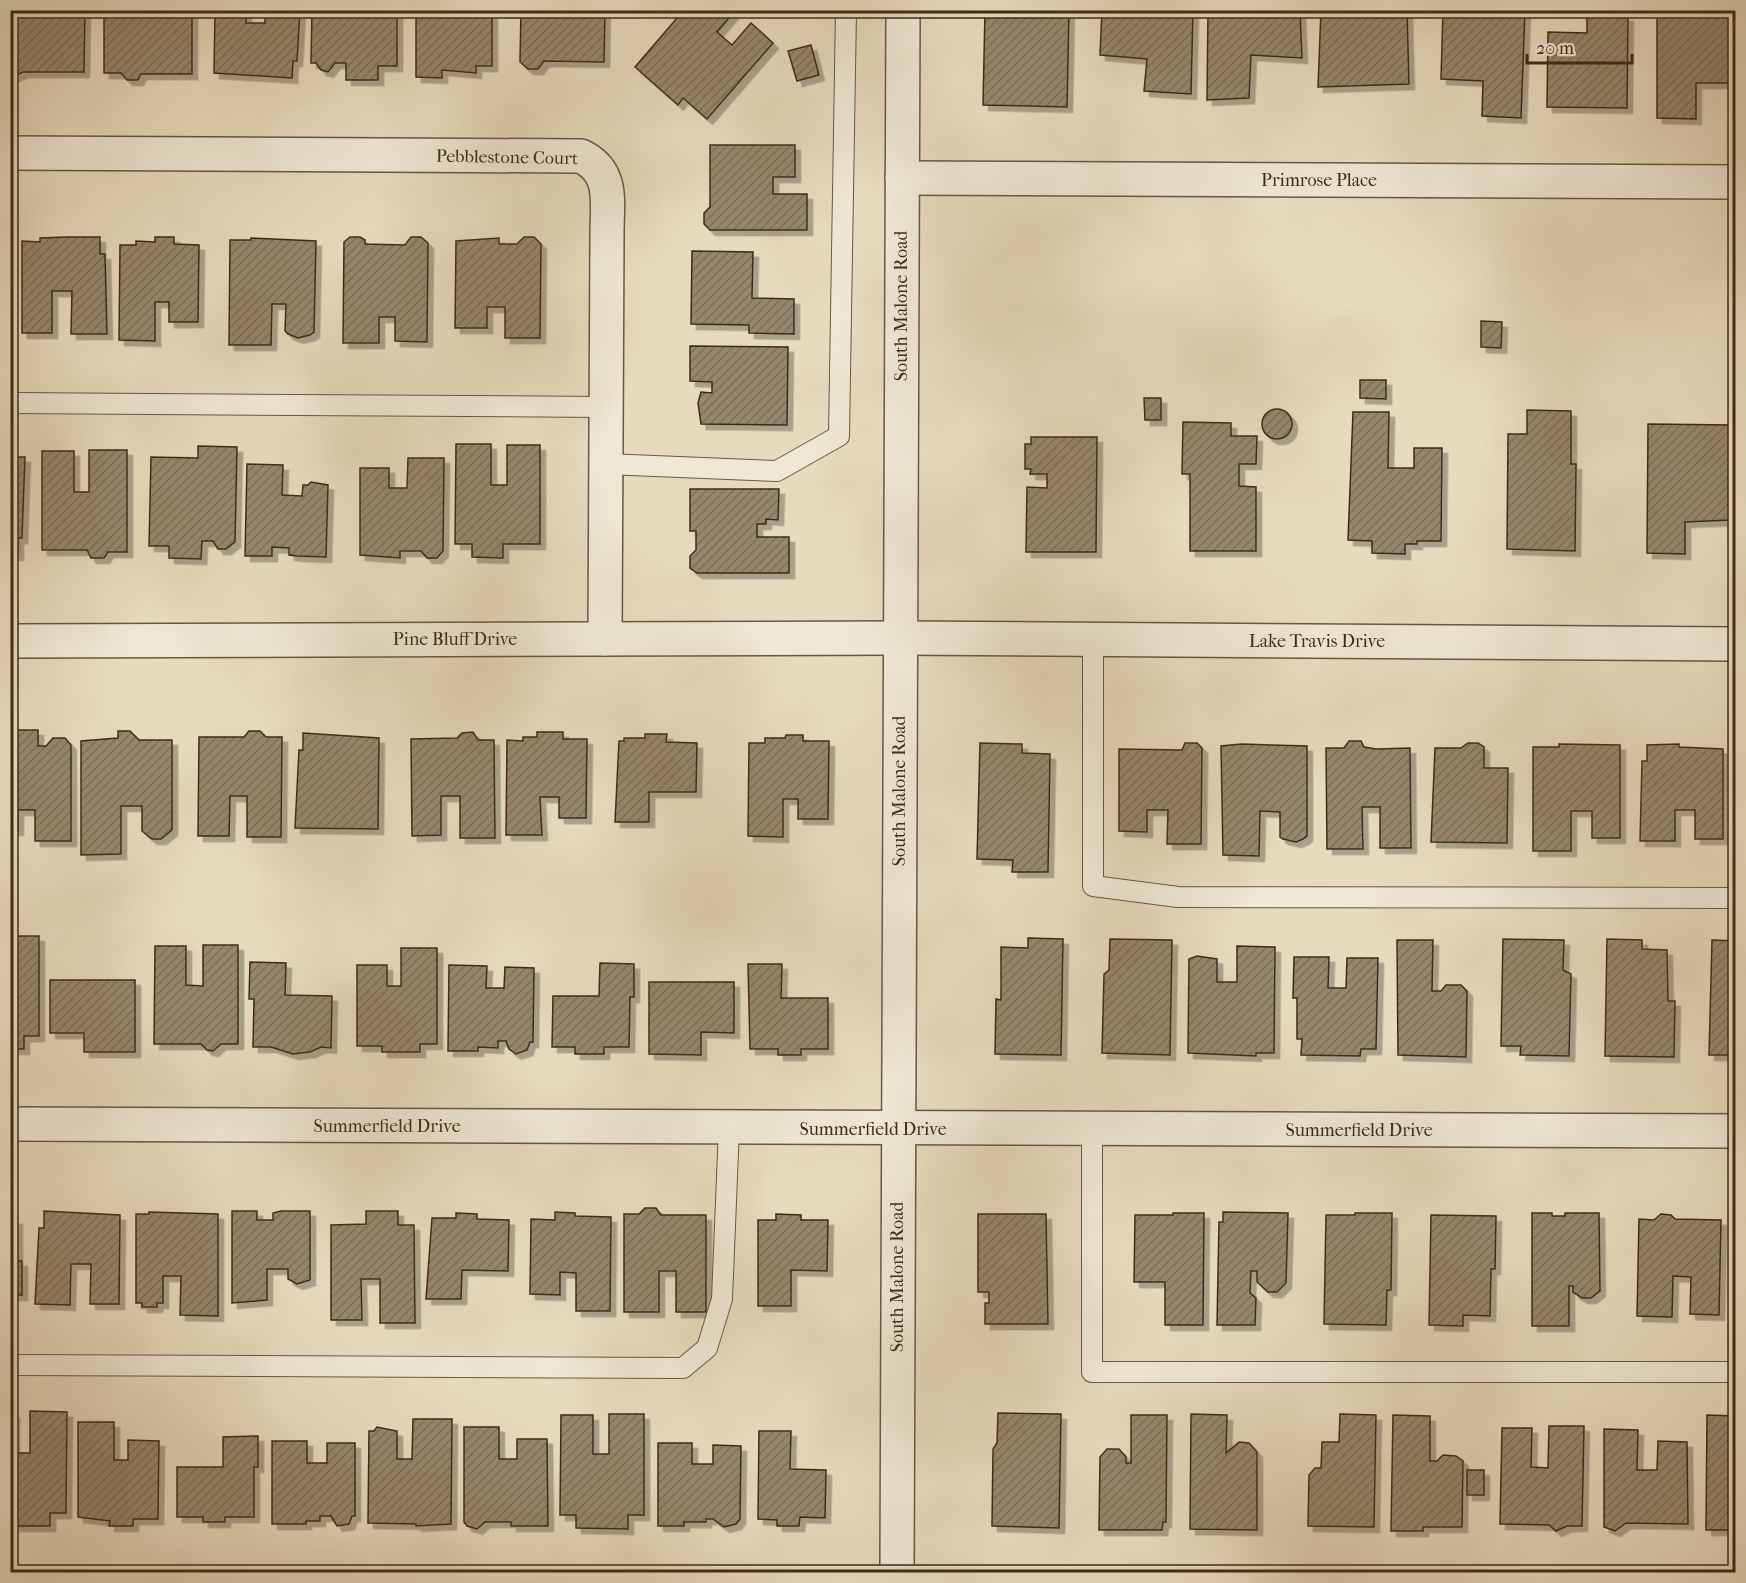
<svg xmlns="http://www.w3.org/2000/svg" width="1746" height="1583" font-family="'IM FELL French Canon',serif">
  <defs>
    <pattern id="building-hatch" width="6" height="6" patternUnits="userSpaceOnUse" patternTransform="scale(1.5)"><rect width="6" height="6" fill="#96876e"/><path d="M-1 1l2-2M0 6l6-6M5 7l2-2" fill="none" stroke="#7c6f59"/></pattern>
    <filter id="shadow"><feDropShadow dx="5.5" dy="5.5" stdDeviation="0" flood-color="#0004"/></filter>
  </defs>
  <rect width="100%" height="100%" fill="#e7dbbe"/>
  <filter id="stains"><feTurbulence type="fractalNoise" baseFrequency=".00333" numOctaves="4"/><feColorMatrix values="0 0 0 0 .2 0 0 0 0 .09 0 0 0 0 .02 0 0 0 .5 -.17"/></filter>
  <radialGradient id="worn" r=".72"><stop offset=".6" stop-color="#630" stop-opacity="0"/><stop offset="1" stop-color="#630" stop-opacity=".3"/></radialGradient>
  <g fill="url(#building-hatch)" stroke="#3e2b18" stroke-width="1.5" filter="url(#shadow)">
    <path d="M10,10H36V15H53V10H85L84,72H23L10,78Z"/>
    <path d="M104,10H140V13L192,10V74H141L138,80H127L121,73H104Z"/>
    <path d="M215,10H246V23H265V10H300L297,61H293L292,78L214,73Z"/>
    <path d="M312,10H397V66H378V80H346V63H335L328,72L321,70L316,63H311Z"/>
    <path d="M416,10H492V66H476V73L442,70V78L416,77Z"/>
    <path d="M521,10H605L604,62L544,61L538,69H528L520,62Z"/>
    <path d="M684,10H736L717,32L732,45L751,23L773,43L707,119L683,98L678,105L635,67Z"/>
    <path d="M985,10H1069L1067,107L983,105Z"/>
    <path d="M1102,10H1193L1191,94L1144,91L1147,59L1100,55Z"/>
    <path d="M1208,10H1300L1302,58L1251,55L1249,98L1207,100Z"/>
    <path d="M1321,10H1407L1409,84L1318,87Z"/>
    <path d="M1443,10H1525L1521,118L1482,116L1483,81L1441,79Z"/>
    <path d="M1657,10H1736V83H1696V119L1657,118Z"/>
    <path d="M1587,16H1628L1627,108L1547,107L1548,32L1587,33Z"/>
    <path d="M811,45L819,75L797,81L788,51Z"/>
    <path d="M710,145H795V177H773V194H807V230H710L704,224V213L710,207Z"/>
    <path d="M67,237H100V254H105L107,334H71L72,291H52V333H22V241L40,242V238Z"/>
    <path d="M155,237H174V244L199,245L198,322H169V302H155V341L119,340L120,245H136V241L155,242Z"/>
    <path d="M350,237H360L365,240V244L405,245L411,237H421L428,243L427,342L395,341V317H379V343H343L344,242Z"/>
    <path d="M524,237H534L541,244L540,338H505V307H487V328H455L456,241L499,238V244H517Z"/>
    <path d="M251,238L316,241L314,332L310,335L298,338L288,334L285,331L286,304H272L271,345H229L230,240H251Z"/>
    <path d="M692,251L753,252L752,298L794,299V334L749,333V325L691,324Z"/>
    <path d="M1481,321L1502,322L1501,348L1481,347Z"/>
    <path d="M690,346L788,347L787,425L701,424L698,403L701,392L712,393V382L690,381Z"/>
    <path d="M1360,380H1386V399L1360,398Z"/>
    <path d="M1144,398H1161V420H1145Z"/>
    <circle cx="1277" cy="424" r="15"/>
    <path d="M1527,410L1571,411V464H1576L1575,551L1507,549L1508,434H1527Z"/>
    <path d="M1353,412H1389L1388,468H1414V448H1442L1441,541H1417V544H1405V554L1372,553V541L1348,540Z"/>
    <path d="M1183,422L1231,423V436H1257L1256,464H1239V486L1256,487V551H1190V474H1182Z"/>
    <path d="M1648,424L1732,425L1731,520L1685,522V554L1647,553Z"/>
    <path d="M1031,437H1097L1096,552H1026L1027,487L1047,488V474H1030L1031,469H1025V444H1031Z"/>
    <path d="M456,444H491V485H507V445H540V544H503V558L472,557V544H455Z"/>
    <path d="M198,446L237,447L235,542L226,549H218L213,541H202L201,559L169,558V546H149L151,457L198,458Z"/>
    <path d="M89,450H127V552H108L104,558H91L87,550H42V451H74V492H89Z"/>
    <path d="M10,457H25L22,538H18V555H10Z"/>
    <path d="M408,458H444L443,551L437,558H427L421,551H400V558L360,555V468H389V488H407Z"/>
    <path d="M247,464L283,465L282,495L302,496L303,485H308L311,482L328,485L326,557L297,556L289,555V548L272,547V556H245Z"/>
    <path d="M690,489H779L778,520L766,519V524H757V537H789V573H697L690,568V556L696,550V531H690Z"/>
    <path d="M10,730H38V746H46L53,738H65L71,745V841H35V810H18V830H10Z"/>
    <path d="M118,731H130L139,740H172V830L161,839H152L142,831V806H121V854L81,855V741L118,738Z"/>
    <path d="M249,731H260L266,737H282L281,837H247V796H230L229,836H198L199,737H244Z"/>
    <path d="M473,732L478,740H494L495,838H460V796H441V835L412,836L411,739L457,738L462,733Z"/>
    <path d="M537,732H563V739H587L586,818H559V797H540L542,835H506L507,740L523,741V737H537Z"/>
    <path d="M303,733L379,738L378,829L295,828L299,750H303Z"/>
    <path d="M645,734H667L666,742L697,743L696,792H649V822H615L619,741H624V738H645Z"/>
    <path d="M786,735H803V741H829L828,819H798V799H783V837L748,836L749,743H765V738H785Z"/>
    <path d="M1349,741H1361L1364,747L1376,749L1410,748L1411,848H1380V807H1362L1363,849H1327L1326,748H1344Z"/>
    <path d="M980,743L1022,744V753L1050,754L1048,872H1012L1013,860L977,859Z"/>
    <path d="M1185,743H1197L1202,748L1201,844H1167L1168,810H1147V832L1119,831V749L1182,750Z"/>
    <path d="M1468,743H1478L1484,747V768H1508L1507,843L1431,842L1435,748H1461Z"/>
    <path d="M1242,744L1307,746V836L1303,839L1296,842L1283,839L1280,837V812L1260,811L1259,856L1223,855L1221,746Z"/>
    <path d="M1559,744L1620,745V838H1592V811H1571V851H1533V747H1559Z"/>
    <path d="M1679,744V747L1723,749V839H1695V810H1675V841H1640L1642,761H1647V745Z"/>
    <path d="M10,936H39V1036H24V1049H10Z"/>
    <path d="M1028,938L1063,939L1061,1055L995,1054L996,999L1001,1000V947L1028,948Z"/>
    <path d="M1110,939L1172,940L1170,1055L1102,1053L1104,974L1109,970Z"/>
    <path d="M1503,939L1564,940L1563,970L1571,974L1569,1056L1520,1055L1521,1046H1501Z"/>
    <path d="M1607,939L1642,940V949L1667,950L1668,1001H1675L1674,1057L1605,1056Z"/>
    <path d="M1397,940H1433L1432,991H1441L1446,985H1461L1467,991L1466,1057L1398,1055Z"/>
    <path d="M1712,940L1736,941V1055H1709Z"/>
    <path d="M203,945H238V1044H221L213,1051L207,1050L201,1044H154L155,946H186V985L203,986Z"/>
    <path d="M1237,946L1275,947L1274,1053H1256V1056L1188,1053L1189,959L1197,956L1217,959V982H1237Z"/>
    <path d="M401,948H437V1044H420V1052H382V1046H357V965H387V986H401Z"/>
    <path d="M1294,957H1329L1328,988H1346L1347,958H1378L1376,1049H1361L1360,1056L1301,1055L1302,1039H1297V998H1293Z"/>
    <path d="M250,962L286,963L285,995L332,996L331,1048L321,1047L310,1052L293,1054L271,1047H253L254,999H249Z"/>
    <path d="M600,963L634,964V997H630L629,1047H604V1054H575V1047H552L553,996H599Z"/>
    <path d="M748,964H782L781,998H828V1049H801V1055H778V1049H750Z"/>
    <path d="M449,965L487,966L486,988H504L505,967L534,968L533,1042H530L527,1050L516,1054L509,1049L506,1041H498V1048L478,1047V1051H448Z"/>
    <path d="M50,980H135V1052H84V1033H50Z"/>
    <path d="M649,982H734V1033L701,1032V1055L649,1054Z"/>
    <path d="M645,1208H656L661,1215H706V1312H676V1271H659V1312H624V1214H639Z"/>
    <path d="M44,1211L120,1215L119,1304H90L91,1264H71L70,1305L35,1304L39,1228H44Z"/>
    <path d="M232,1211H257V1220H273V1213L281,1211H310V1280L297,1284L288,1279V1269H267V1300L232,1303Z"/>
    <path d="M366,1211H398V1225H414L415,1323H380V1279H361L362,1320H331V1225L366,1224Z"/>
    <path d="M149,1212L218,1214V1316L180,1315L181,1276H163V1303H157V1307H142V1303H136V1214H149Z"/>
    <path d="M555,1212L575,1213V1216L611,1217L610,1311H576V1273L560,1272V1295L530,1294L531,1219L555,1220Z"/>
    <path d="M1223,1212L1288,1213L1286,1283L1277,1292H1268L1257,1282V1271H1251L1250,1293L1256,1298L1255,1325H1217L1219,1222H1223Z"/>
    <path d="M456,1213L477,1214V1219L509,1220L508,1271L462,1270L461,1299H426L432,1218H456Z"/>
    <path d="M1173,1213H1204L1203,1325H1165V1282H1134L1135,1215H1173Z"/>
    <path d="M1355,1213H1392L1391,1290H1387L1386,1325L1324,1324L1326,1215H1355Z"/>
    <path d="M1532,1213H1552V1216H1565V1213H1599L1600,1291L1591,1298H1582L1573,1292V1286H1569V1326H1532Z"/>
    <path d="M776,1214L801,1215V1220H828L827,1271L791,1270V1306H758V1220H776Z"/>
    <path d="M978,1214H1046L1048,1324H985V1303H989V1292H978Z"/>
    <path d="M1661,1214L1671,1215L1675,1219L1721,1220L1719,1315L1690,1314L1691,1277L1673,1276L1672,1317L1637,1316L1639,1219L1654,1220Z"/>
    <path d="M1431,1215L1496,1216L1495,1269H1491L1490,1316L1463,1315V1326L1429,1325Z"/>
    <path d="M10,1219H17V1261H22V1295H10Z"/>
    <path d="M30,1411L67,1412L66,1513H50V1526H10V1413H14V1453H30Z"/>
    <path d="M998,1413L1061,1414L1059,1528L992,1526L993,1449L997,1443Z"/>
    <path d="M609,1414H644V1515H628V1529L576,1528V1515H560L561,1415H593V1454H609Z"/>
    <path d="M1191,1414L1227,1415L1226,1453L1239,1442L1249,1443L1257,1452V1530L1190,1529Z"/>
    <path d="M1340,1414L1376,1415L1374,1527L1308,1526L1309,1475L1315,1468H1321L1322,1442H1339Z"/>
    <path d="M1131,1415H1167L1166,1522H1163L1162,1530H1099L1100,1457L1107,1449H1119L1126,1457V1463H1131Z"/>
    <path d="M1393,1415L1430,1416V1461H1437L1443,1455L1456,1456L1463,1461L1462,1527H1423V1531H1391Z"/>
    <path d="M1707,1415L1736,1416V1530H1706Z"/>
    <path d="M413,1419H452L451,1524L416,1526V1524L368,1523L369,1431H374L377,1427L397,1431V1459H412Z"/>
    <path d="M78,1422H114V1460H128V1440L159,1441L158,1519H133V1526H109L110,1521L78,1517Z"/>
    <path d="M1549,1426H1584L1582,1526H1567L1556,1531L1549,1525L1500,1524L1502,1428H1532L1531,1467L1548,1468Z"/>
    <path d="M464,1427H499V1459H517V1439H547L548,1526H511V1522H485L477,1529L467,1526L464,1522Z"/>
    <path d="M1604,1429L1638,1430L1637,1470H1657L1658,1441L1687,1442L1688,1524L1626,1523L1615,1531L1604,1527Z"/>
    <path d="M759,1431H791L790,1469L826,1470L825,1518L800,1517L799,1526H777V1520L758,1519Z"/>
    <path d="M258,1436V1467H254V1517H225V1522H203V1517H177V1467H223V1437Z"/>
    <path d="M272,1441H307V1463H327V1443H355V1516H352L349,1524L337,1526L331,1516H320V1521H306V1524H272Z"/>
    <path d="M658,1443H692V1464H713V1445L741,1446L740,1519L736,1524L724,1527L713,1519H706V1522H684V1526H658Z"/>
    <rect x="1467" y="1470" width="17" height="25"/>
  </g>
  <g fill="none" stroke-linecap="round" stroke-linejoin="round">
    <g stroke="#685742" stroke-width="22">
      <g id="service">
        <path d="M10,403L606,407"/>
        <path d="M606,464L777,471L839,436L846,10"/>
        <path d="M1093,639V886L1178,897L1736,898"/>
        <path d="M1092,1129V1372H1736"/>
        <path d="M10,1365L683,1368L707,1348L722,1299L729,1128"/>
      </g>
    </g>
    <g stroke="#685742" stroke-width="36">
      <g id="minor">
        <path d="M10,153L581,156C614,172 607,201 607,234L605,639"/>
        <path d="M902,178L1736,182"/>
        <path d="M10,1124L1736,1131"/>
      </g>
    </g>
    <g stroke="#685742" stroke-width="36">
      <g id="tertiary">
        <path d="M10,641L899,638L1736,644"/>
        <path d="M897,1572L903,10"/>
      </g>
    </g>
    <use href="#service" stroke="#efe8d5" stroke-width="20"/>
    <use href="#minor" stroke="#efe8d5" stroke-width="33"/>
    <use href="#tertiary" stroke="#efe8d5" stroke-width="33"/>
  </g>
  <g text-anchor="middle" stroke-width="4.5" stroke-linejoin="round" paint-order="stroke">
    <g font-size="18" fill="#3e2b18" stroke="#efe8d5">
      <text transform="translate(507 157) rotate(1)" y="6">Pebblestone Court</text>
      <text x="1319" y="186">Primrose Place</text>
      <text transform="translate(901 306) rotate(-90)" y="6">South Malone Road</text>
      <text x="455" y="645">Pine Bluff Drive</text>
      <text x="1317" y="647">Lake Travis Drive</text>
      <text transform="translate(899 791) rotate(-90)" y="6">South Malone Road</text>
      <text x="387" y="1132">Summerfield Drive</text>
      <text x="873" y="1135">Summerfield Drive</text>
      <text x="1359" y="1136">Summerfield Drive</text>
      <text transform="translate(897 1277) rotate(-90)" y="6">South Malone Road</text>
    </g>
  </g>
  <rect width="1746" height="1583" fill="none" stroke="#e7dbbe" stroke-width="36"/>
  <rect x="12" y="12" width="1722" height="1559" fill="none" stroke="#3e2b18" stroke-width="3"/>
  <rect x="18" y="18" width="1710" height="1547" fill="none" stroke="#3e2b18" stroke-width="1.5"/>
  <path d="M1527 54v9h105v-9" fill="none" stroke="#3e2b18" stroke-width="3"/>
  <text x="1536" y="54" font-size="18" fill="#3e2b18" stroke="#efe8d5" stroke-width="4.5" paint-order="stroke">20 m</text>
  <rect width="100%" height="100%" filter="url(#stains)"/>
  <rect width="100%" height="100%" fill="url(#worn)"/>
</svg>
